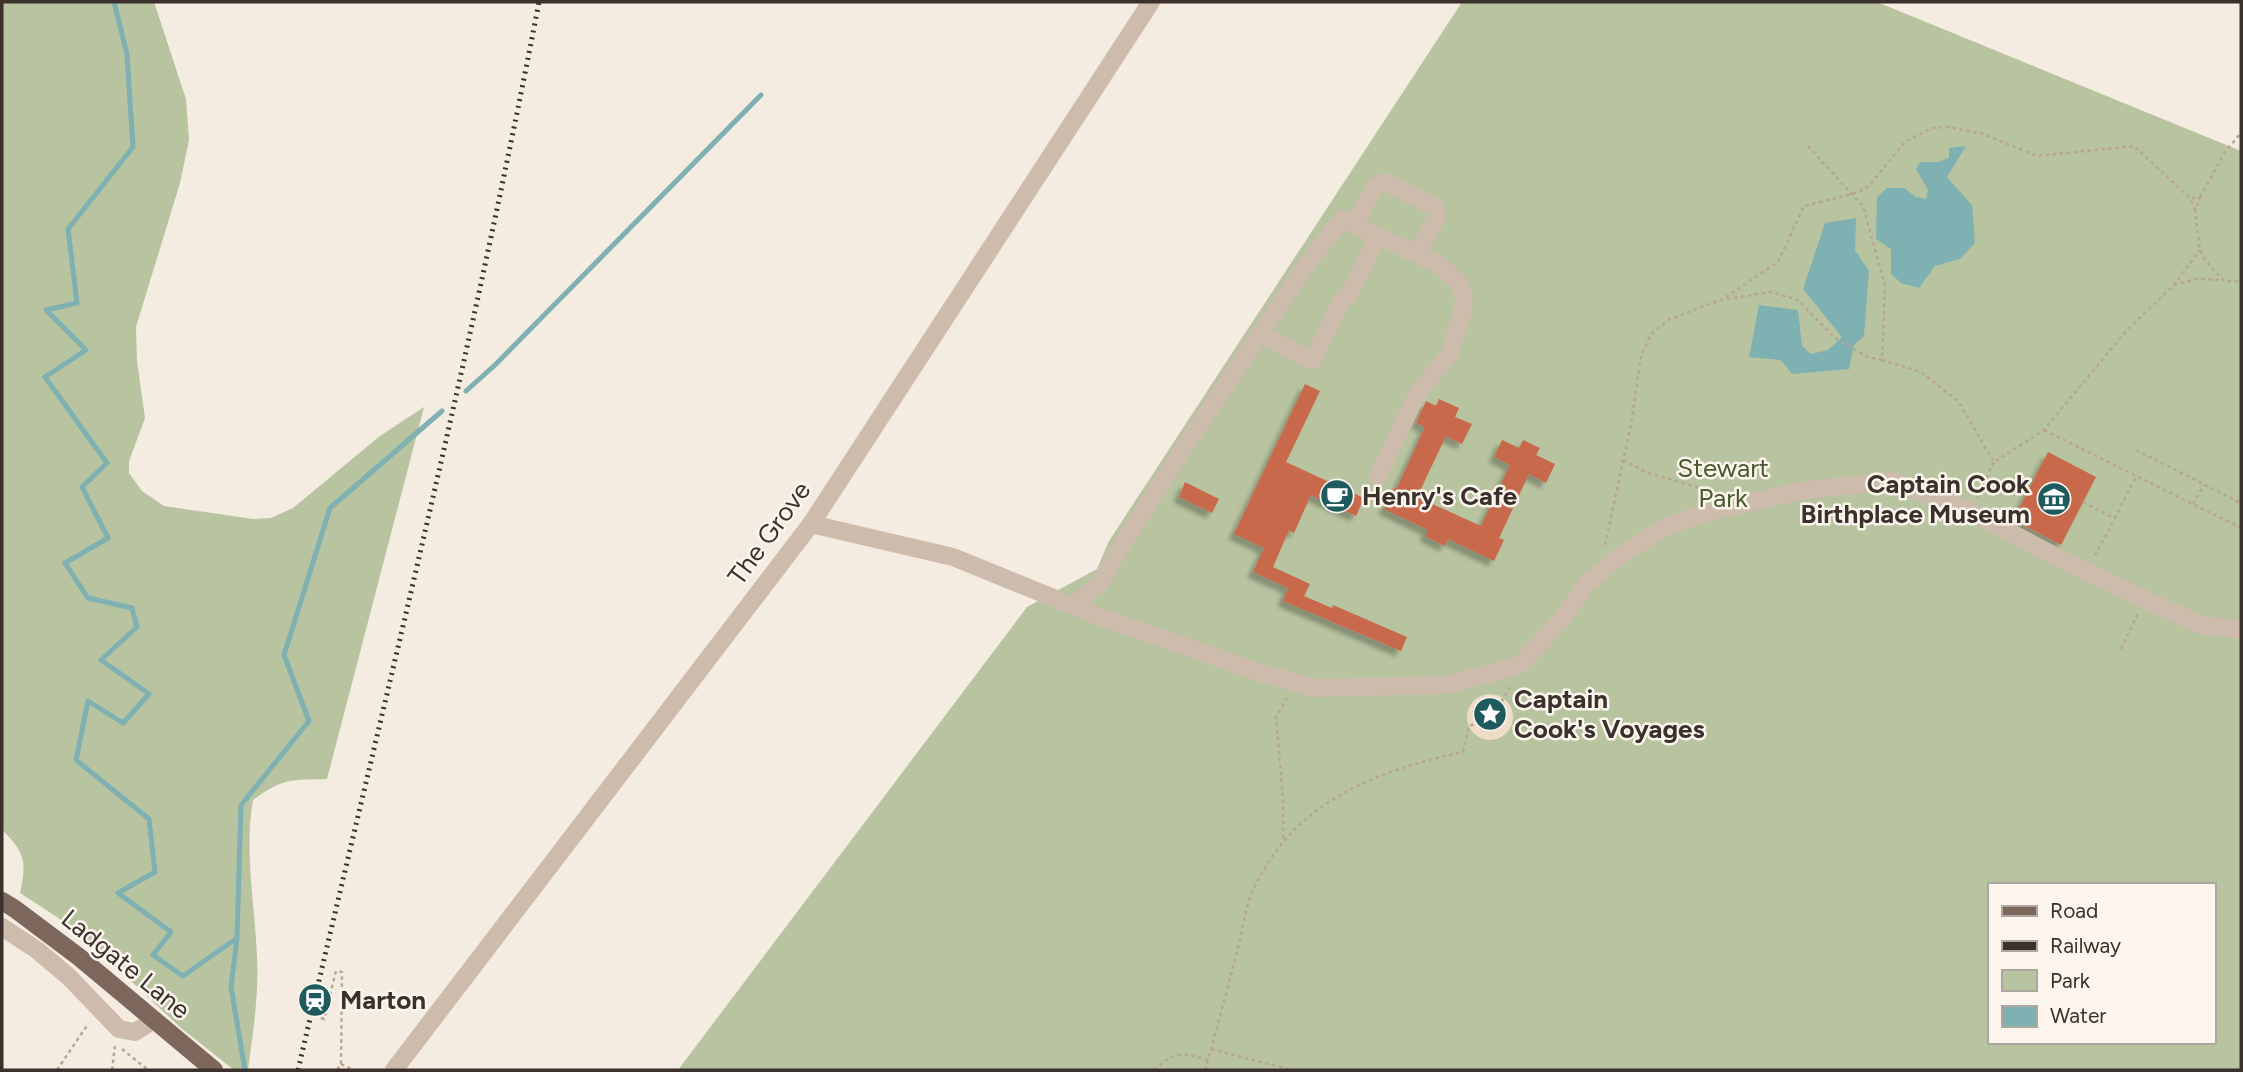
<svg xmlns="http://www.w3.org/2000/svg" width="2243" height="1072" font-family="Figtree,sans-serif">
  <defs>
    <filter id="shadow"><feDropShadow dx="-5.5" dy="5.5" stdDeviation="2" flood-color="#0004"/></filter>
  </defs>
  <rect width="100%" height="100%" fill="#f4ebe1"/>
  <g fill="#b8c4a0" fill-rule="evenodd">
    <path d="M2,2H154L186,99L189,140L180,183L136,327L137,361L145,418L129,461V473L142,491L164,506L253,519L271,518L293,508L380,436L424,407L327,779C291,780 283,778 253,800C244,851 255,905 257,957C259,995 253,1032 248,1070H234L181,1028L116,967L57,917L20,893C27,862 25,852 2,830Z"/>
    <path d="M1462,2H1877L2241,151V1070H678L1027,607L1097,569L1109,541ZM1989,885H2213V1042H1989Z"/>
  </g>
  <circle fill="#ecdcc8" cx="1490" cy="717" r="23"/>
  <g fill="#7fb0b2">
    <path d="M1966,146L1947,177L1972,205L1975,243L1960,259L1935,266L1919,288L1901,283L1891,274V249L1876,239L1877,197L1887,188H1904L1916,197L1926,199L1928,190L1916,169L1920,162H1938L1949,158V148Z"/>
    <path d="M1856,218L1855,250L1869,271L1864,336L1854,345L1849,369L1792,374L1781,360L1749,357L1759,305L1798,310L1802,346L1811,354L1828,350L1842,337L1803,289L1825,223Z"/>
  </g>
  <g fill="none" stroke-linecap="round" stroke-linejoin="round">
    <g stroke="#7fb0b2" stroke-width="5">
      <path d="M114,2L127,54L133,147L68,229L77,303L46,310L86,350L45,377L107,463L82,487L108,538L65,563L88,598L132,608L137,627L101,660L149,694L123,723L88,701L76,760L149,819L155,872L118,893L171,932L153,955L183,976L237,938L231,987L245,1070"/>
      <path d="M466,391L495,365L761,95"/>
      <path d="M237,938L241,805L309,721L284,655L330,508L442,411"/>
    </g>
  </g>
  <g fill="#c8694b" filter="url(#shadow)">
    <path d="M1305,384L1320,391L1286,462L1364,498L1356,516L1311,495L1294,533L1289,530L1273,567L1310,584L1304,596L1332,608L1333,605L1407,637L1401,651L1283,601L1288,588L1253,572L1264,548L1234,534Z"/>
    <path d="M1439,399L1459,408L1455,417L1472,424L1462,444L1446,436L1417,497L1481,526L1510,465L1494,457L1502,440L1519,448L1523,440L1540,448L1536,455L1555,464L1546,483L1529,474L1499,538L1504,540L1494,561L1448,539L1445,546L1425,536L1428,530L1384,509L1395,487L1397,488L1425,427L1416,423L1426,401L1436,406Z"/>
    <path d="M2048,452L2096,477L2061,545L2013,520Z"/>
    <path d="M1185,482L1219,499L1212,513L1179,497Z"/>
  </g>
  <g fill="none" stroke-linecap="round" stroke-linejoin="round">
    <g stroke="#b9a596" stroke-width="2.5" stroke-dasharray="3.5 3.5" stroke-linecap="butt">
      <path d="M1808,146L1863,206L1885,286L1882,360L1921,372L1958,401L1994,462L2044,430L2128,329L2174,285L2200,250"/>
      <path d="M2200,197L2225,152L2241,133"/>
      <path d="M2192,198L2200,197L2195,211L2200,250L2205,260L2223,280L2241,282"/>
      <path d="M2174,285L2196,279L2222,280"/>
      <path d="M1727,299L1771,292L1798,300L1835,338L1868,357L1882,360"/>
      <path d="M2044,430L2241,528"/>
      <path d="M2136,450L2241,503"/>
      <path d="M1623,460L1648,473L1715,492"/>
      <path d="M1977,497L1994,462"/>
      <path d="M2083,502L2114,518"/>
      <path d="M2193,504L2204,485"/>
      <path d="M1605,545L1631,424L1641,356L1651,334L1670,319L1723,299L1778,262L1804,206L1853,194L1868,187L1905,142L1931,128L1949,127L1983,134L2037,156L2134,146L2190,198L2195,211"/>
      <path d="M2095,556L2137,475"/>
      <path d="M2121,649L2138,614"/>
      <path d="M1283,838V799L1276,717L1287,698"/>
      <path d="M321,1018L324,1019L336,971L342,972L341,1064L337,1070"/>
      <path d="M122,1049L148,1070"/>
      <path d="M1211,1049L1292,1070"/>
      <path d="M341,1064L353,1070"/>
      <path d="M57,1070L88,1024"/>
      <path d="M112,1070L115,1046"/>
      <path d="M1154,1070C1175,1051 1181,1052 1208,1060"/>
      <path d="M1205,1070C1216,1031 1227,991 1237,952C1242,932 1245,908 1253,890C1293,802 1375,771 1463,752L1469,726L1492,718L1510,687"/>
    </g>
    <g stroke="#cdbbac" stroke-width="18">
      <path d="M1353,224L1376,186L1385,182L1435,207L1437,218L1416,254"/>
      <path d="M1261,334L1312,361L1341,302L1349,295L1378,236"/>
      <path d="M811,524L953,557L1098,616L1258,672L1314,688L1447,685L1520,665L1563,618L1587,583L1624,553L1662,529L1700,514L1799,491L1893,481L1970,511L2066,562L2200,625L2237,629L2241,631"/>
      <path d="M1073,606L1100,583L1125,540L1185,446L1307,264L1342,219L1440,265L1458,282L1464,296L1463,310L1449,355L1417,394L1378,476"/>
      <path d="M2,927L37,950L69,977L119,1029L135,1032L154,1020"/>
      <path d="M394,1070L811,524L1151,2"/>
    </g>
    <path stroke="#7d675c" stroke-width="18" d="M2,901L15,909L79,957L214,1070"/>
    <path stroke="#3b302b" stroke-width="5" stroke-dasharray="2 5" stroke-linecap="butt" d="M298,1070C381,715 470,360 539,2"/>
  </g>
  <defs>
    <g id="cafe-disc" transform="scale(1.75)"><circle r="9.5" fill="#1f5a5e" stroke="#fbf5ee"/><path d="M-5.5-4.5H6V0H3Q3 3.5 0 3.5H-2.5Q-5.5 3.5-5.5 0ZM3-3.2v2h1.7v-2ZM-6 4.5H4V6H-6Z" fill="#fff"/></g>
    <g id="museum-disc" transform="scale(1.75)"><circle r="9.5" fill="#1f5a5e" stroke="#fbf5ee"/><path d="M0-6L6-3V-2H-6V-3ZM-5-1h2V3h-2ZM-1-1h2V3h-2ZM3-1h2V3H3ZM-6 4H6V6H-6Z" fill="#fff"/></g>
    <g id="sight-disc" transform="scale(1.75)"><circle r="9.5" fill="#1f5a5e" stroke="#fbf5ee"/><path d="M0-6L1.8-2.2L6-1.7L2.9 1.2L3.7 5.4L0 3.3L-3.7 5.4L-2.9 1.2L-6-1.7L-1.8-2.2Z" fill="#fff"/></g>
    <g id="station-disc" transform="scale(1.75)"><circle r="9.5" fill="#1f5a5e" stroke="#fbf5ee"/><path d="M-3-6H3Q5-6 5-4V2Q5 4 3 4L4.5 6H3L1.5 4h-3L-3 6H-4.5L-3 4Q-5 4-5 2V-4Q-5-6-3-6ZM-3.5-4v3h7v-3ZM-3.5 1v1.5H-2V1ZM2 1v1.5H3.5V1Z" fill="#fff"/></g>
  </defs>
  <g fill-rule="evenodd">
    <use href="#cafe-disc" x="1337" y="496"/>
    <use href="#museum-disc" x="2054" y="499"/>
    <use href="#sight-disc" x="1490" y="714"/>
    <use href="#station-disc" x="315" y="1000"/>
  </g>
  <g text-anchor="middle" stroke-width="5" stroke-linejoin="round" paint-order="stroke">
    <g font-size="26" fill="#4a5a2e" stroke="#fbf5ee">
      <text x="1723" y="477">Stewart<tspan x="1723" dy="30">Park</tspan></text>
    </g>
    <g font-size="26" font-weight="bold" fill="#3b302b" stroke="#fbf5ee" text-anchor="start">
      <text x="2030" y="493" text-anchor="end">Captain Cook<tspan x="2030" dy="30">Birthplace Museum</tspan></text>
      <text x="1362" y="505">Henry's Cafe</text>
      <text x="1514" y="708">Captain<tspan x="1514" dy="30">Cook's Voyages</tspan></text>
      <text x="340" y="1009">Marton</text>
    </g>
    <g font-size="26" fill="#3b302b" stroke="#fbf5ee">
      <text transform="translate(769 533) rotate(-54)" y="9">The Grove</text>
      <text transform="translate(126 964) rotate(39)" y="9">Ladgate Lane</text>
    </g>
  </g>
  <rect width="2243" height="1072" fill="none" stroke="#3b302b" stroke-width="7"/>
  <rect x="1988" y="883" width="228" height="161" fill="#fbf5ee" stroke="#aea6a0" stroke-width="2"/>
  <rect x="2002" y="906" width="35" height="10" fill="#7d675c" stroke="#aea6a0" stroke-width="2"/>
  <text x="2050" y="918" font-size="21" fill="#3b302b">Road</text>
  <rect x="2002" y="941" width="35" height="10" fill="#3b302b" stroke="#aea6a0" stroke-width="2"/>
  <text x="2050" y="953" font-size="21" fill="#3b302b">Railway</text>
  <rect x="2002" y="970" width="35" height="21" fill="#b8c4a0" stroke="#aea6a0" stroke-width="2"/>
  <text x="2050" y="988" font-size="21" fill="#3b302b">Park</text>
  <rect x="2002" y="1006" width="35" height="21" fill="#7fb0b2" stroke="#aea6a0" stroke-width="2"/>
  <text x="2050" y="1023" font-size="21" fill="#3b302b">Water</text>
</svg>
